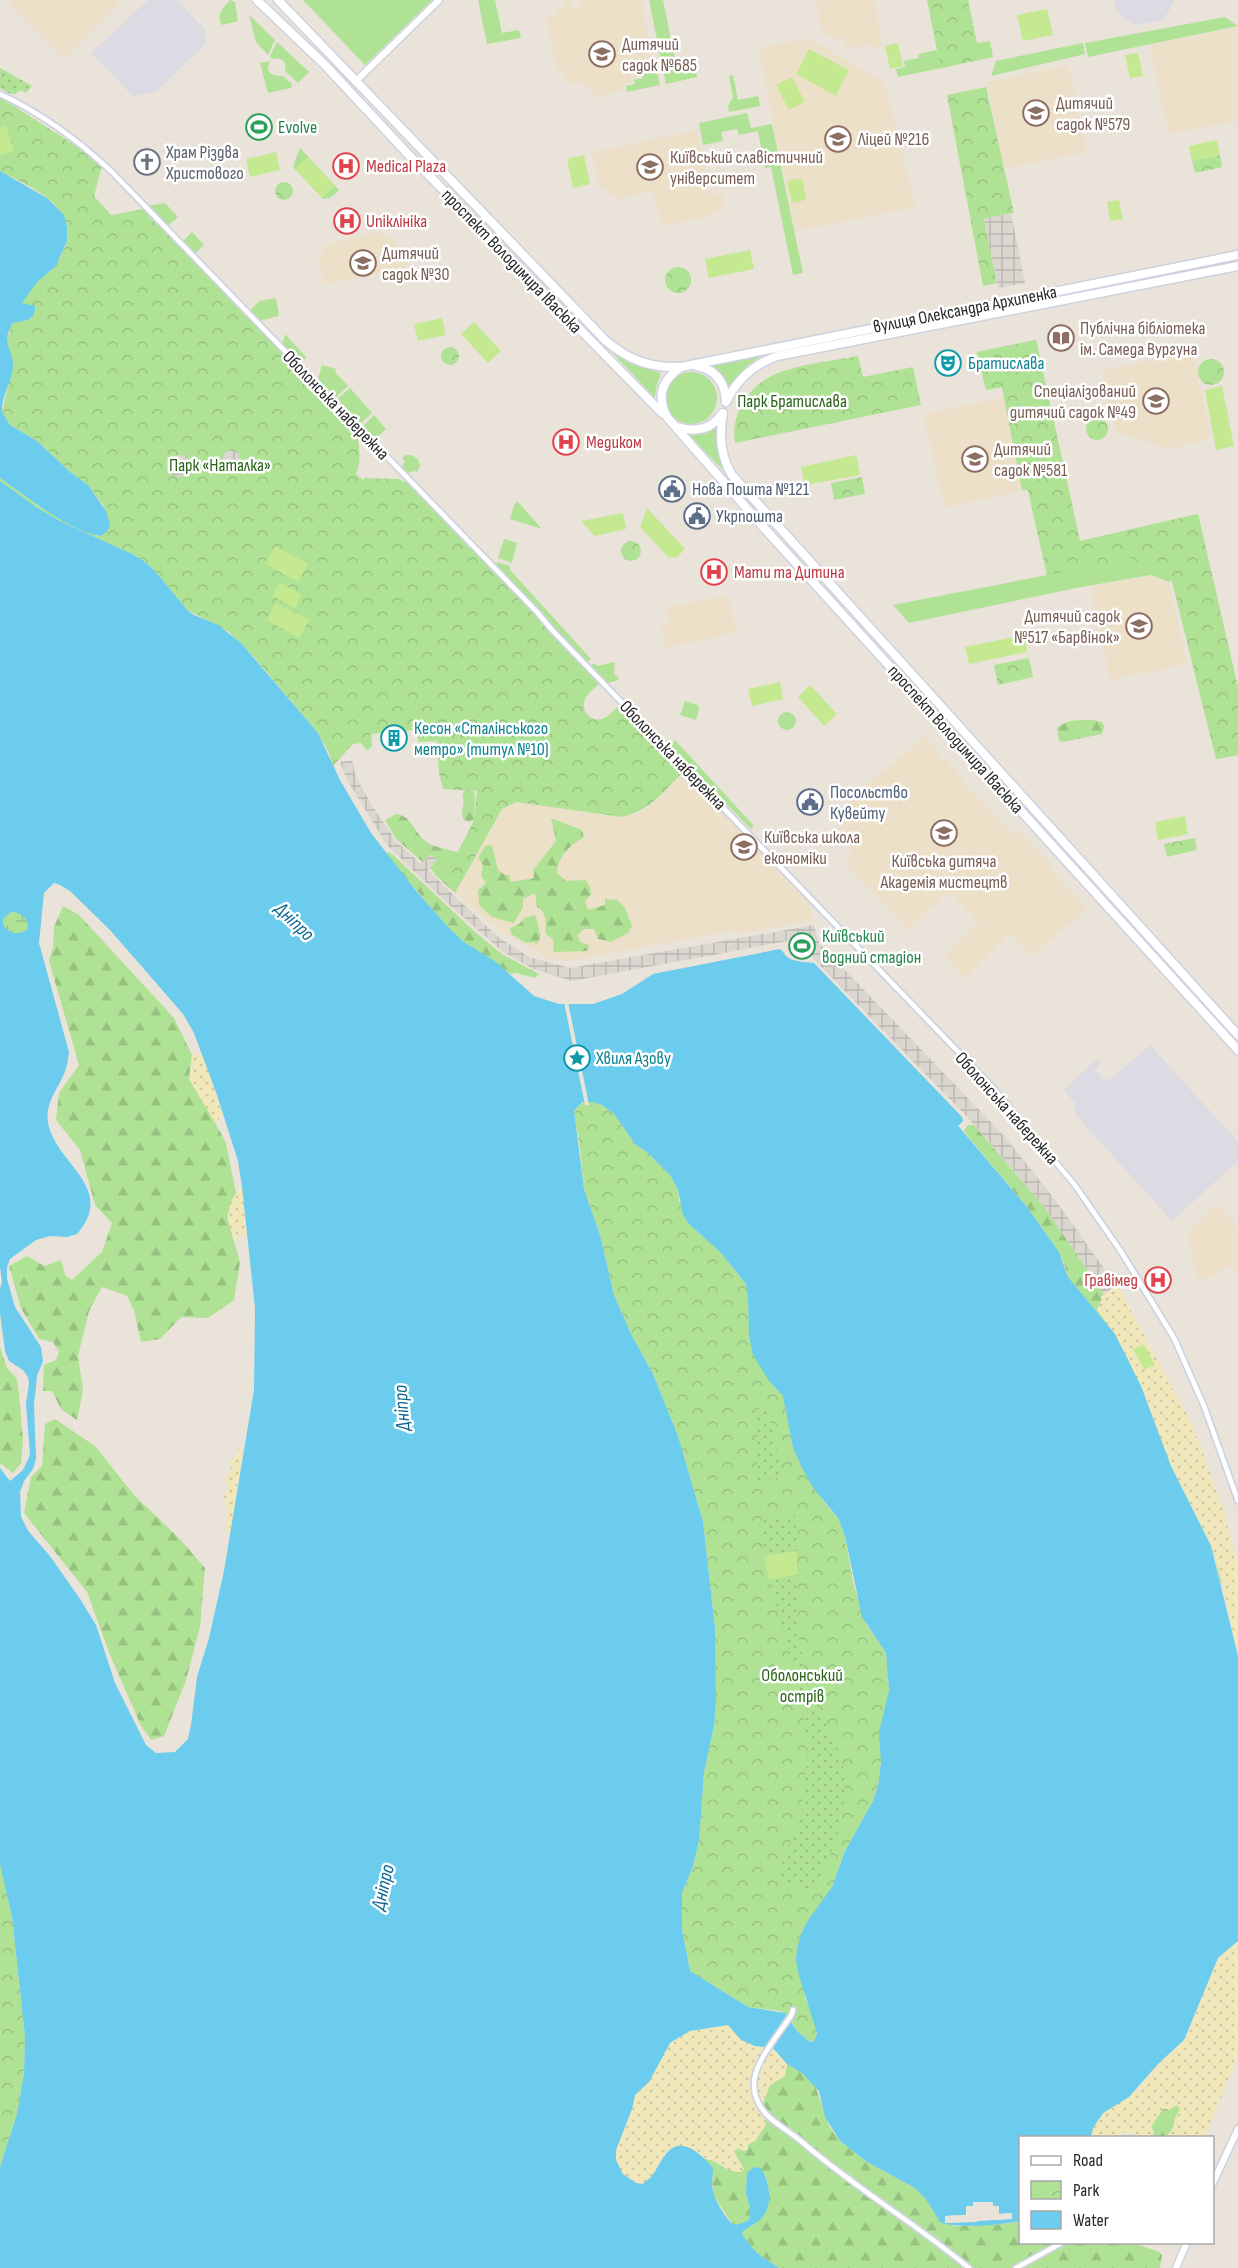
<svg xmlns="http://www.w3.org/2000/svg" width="1238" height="2268" font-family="'Sofia Sans Condensed',sans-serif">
  <defs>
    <pattern id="forest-firs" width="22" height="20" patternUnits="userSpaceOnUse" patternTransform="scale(1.5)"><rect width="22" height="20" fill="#afe295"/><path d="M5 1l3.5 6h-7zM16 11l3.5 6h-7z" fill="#97c280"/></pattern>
    <pattern id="wetland-marsh" width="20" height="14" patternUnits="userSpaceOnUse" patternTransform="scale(1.5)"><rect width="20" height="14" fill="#afe295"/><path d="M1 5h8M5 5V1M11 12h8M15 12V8" fill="none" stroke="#97c280"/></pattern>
    <pattern id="sand-dots" width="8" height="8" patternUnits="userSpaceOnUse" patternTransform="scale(1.5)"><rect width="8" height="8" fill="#f0e8bb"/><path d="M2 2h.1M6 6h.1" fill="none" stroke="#cec7a1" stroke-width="1.8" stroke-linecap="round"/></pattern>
    <pattern id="park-crowns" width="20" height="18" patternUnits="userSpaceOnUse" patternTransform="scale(1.5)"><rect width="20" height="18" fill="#afe295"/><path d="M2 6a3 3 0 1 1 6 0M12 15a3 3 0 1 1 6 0" fill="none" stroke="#97c280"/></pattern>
    <pattern id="garden-dots" width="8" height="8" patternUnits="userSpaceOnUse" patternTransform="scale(1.5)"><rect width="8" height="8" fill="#afe295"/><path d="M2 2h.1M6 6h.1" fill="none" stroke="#97c280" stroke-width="1.8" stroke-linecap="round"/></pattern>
    <pattern id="plaza-grid" width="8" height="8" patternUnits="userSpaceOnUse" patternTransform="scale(1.5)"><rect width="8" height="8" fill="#dbd6d0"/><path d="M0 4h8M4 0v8" fill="none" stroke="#bcb8b3"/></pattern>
  </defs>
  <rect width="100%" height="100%" fill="#eae3d9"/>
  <g fill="#dcdae2">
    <path d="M148,0H177L206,31L205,44L157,91L133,96L91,53Z"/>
    <path d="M1115,0H1174V2L1163,20L1137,25L1123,18L1116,9Z"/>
    <path d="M1150,1045L1238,1142V1161L1172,1221L1075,1114V1103L1064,1090L1097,1059L1101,1063L1095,1069L1104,1080L1111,1079Z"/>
  </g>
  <g fill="#ede0c8">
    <path d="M7,0H121L64,58Z"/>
    <path d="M570,0L573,7L582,5L581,0H641L653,63L639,66L642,77L632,79L633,83L624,85L625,89L594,98L591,88L585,89L584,82L566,85L563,70L557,71L546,18L556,16L555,9L564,7V1Z"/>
    <path d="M823,0H874L883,47L874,49L869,44L853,48L852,45L845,47L843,38L834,39L822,32L816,1Z"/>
    <path d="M1233,28L1236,30L1238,37V121L1169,134L1149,45Z"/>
    <path d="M807,38L884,82L915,207L796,231L758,48Z"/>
    <path d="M1068,65L1087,152L1004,169L987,82Z"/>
    <path d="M697,130L711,195L722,193L725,209L714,211L712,216L667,225L660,222L653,191L617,199L599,184L592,152Z"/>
    <path d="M377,232L388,236L405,254L408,267L324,285L318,258L323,255V246Z"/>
    <path d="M1192,351L1212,438L1169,449L1115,431L1102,371Z"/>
    <path d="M1004,397L1022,490L945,508L923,414Z"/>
    <path d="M1151,575L1169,582L1187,664L1110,680L1091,587Z"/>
    <path d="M724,596L730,603L737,632L668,647L665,645L660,625L669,623L665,608Z"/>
    <path d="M924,736L938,751V759L946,760L967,784L965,790L972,791L1013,834L1018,829L1050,864V869L1087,908L1032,957L1009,934L965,978L944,957L978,921L949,892L908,930L845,862L851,856L838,811Z"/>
    <path d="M684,771L809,899L812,916L810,921L737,934L733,931L566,961L549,959L503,933L455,893L502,809L516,802L622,817L638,813L651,805Z"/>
    <path d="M1218,1204L1238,1229V1266L1220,1269V1274L1197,1280L1187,1234Z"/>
  </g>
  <g fill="#afe295">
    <path d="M230,0L235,2L238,21L222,25C216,15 223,8 230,0Z"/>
    <path d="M303,0H432L365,65Z"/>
    <path d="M478,0H495L502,33L519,30L521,38L487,44Z"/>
    <path d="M649,0H663L677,69L695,66L697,77L666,84Z"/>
    <path d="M927,0H939L951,66L898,77L896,69L905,67L904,61L919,58L918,54L937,50Z"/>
    <path d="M953,0H968L977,43L990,41L993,57L970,62Z"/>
    <path d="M249,15L275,40L268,55L256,42Z"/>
    <path d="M1225,17L1238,26L1088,57L1085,43Z"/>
    <path d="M277,42L309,72L298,83L285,71C288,62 281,56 272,59L270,56Z"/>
    <path d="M1083,43L1085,54L991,76L996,61Z"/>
    <path d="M270,61C264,73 273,76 283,76L292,84L291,88L268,93L260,63Z"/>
    <path d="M655,64L660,85L627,92L626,86L635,84L634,80L643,78L641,67Z"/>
    <path d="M733,75L738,100L758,96L760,106L729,112L728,106L733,97L729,76Z"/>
    <path d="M747,113L751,128L772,124L803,273L793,275L771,167L765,168L758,131L739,135L737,129L721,132L723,141L703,145L699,123Z"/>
    <path d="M165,203L178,217L166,227L146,206Z"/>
    <path d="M192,232L204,245L193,255L181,243Z"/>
    <path d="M276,298L279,316L258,321L249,312L259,301Z"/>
    <path d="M285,334L306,357V359L297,361L282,346Z"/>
    <path d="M1036,340L1080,541L1198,514L1238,688V755L1216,759L1172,581L1169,582L1151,575L1076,588L909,623L893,605L1047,575L1028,490H1022L1002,387L986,390L977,352Z"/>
    <path d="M611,351L629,363L661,373L656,388L655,398Z"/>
    <path d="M764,354L747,366L728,388L720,373L709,364Z"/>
    <path d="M322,365L336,369L335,372L348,386L333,400L317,383Z"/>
    <circle cx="691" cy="398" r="26"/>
    <path d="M350,388L372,413L358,426L335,401Z"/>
    <path d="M374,415L386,429L373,441L361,428Z"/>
    <path d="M716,427L719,456L724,471L689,435L708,433Z"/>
    <path d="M517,502L519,503L542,529L510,519L514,505Z"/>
    <path d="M504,539L517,543L512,563L498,558Z"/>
    <path d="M497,562L510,566V570L591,659L587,662L495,566Z"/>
    <path d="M615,662L614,674L618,677L619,680L607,683L591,666L594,663L597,666Z"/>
    <path d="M685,701L698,705L699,710L696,720L680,715Z"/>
    <path d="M675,740L754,826L751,829L669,746Z"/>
  </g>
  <g fill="url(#forest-firs)">
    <path d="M1093,720L1102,722L1104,726L1102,734L1063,742L1059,741L1057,728C1067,719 1080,720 1093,720Z"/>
    <path d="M466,790L473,791L475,794L474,819L469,822L463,819C460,810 466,803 462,794Z"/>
    <path d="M396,814C413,816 414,834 428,843C436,848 448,849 457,852L459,856L442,879L396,839L385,820Z"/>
    <path d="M551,818L582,830L584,837C569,846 559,855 557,873L566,881L586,880L590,887L591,895L585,901L588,910L605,905V899L617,900L625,908L632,926L628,933L611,942L598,939L594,929H584L577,935L580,942L589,945L588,951L554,952L553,939L546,934C545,923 548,913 537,907L535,893L523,899V907L514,923L492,917L479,905L478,890L486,883L481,875L483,865L478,858L485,846L492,845L498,870L505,875H509L511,882L534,878L533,870L556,841Z"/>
    <path d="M388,852L391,853L475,932L502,954L539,974L535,978L516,973L511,974L464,942L447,927L386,854Z"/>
    <path d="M63,906L79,915L174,1018L192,1055L189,1079L208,1109L226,1143L236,1193L227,1216L240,1262L234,1300L208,1318L181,1317L160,1339L141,1342L134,1311L127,1296L102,1287L89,1311L78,1356L83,1390L77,1420L61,1409L52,1391H43L44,1365L56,1360L59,1352L53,1342L39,1339L21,1308L9,1266L27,1256L44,1266L61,1260L65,1275L72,1280L102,1252L112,1223L95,1205L80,1150L56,1120L59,1093L79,1065L49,961L53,947L54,927Z"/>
    <path d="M535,915L541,936L537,944L534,942L526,943L511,934L510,928L519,924L524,918Z"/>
    <path d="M968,1125H974L1045,1208L1104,1294L1101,1297L1216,1531L1222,1589L1215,1558L1195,1511L1179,1484L1115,1334L1068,1277L1064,1263L1055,1246L1027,1207L966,1134L964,1130Z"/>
    <path d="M0,1347L7,1368L17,1379L19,1394L23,1440L21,1463L13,1473L0,1463Z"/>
    <path d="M55,1419L95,1446L134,1495L179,1538L205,1568L200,1627L186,1680L164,1736L151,1740L141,1726L110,1655L87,1592L24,1513L31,1477L42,1466L45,1424Z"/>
    <path d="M787,2064L803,2074L815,2085L829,2126L840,2141L867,2162L915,2188L953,2226L1006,2224L1020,2221V2242L1134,2243L1159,2252L1162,2255L1160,2268H779L757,2253L742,2235L743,2231C746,2228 752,2226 755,2223C769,2208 775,2182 758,2167L747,2173L746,2194L750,2208V2218L742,2224H732L714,2196L712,2183L713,2168L704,2159C718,2158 729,2178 744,2169L734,2152L738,2148L744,2151L748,2150V2144L755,2141L766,2124L763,2103L770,2085L785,2076Z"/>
    <path d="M1175,2105H1178L1180,2109C1174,2120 1175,2129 1166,2137L1147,2138L1154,2133L1151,2125L1163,2109H1171Z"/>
  </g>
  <path fill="url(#wetland-marsh)" d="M11,912C22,912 28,919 28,929C18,937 3,933 3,919Z"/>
  <g fill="url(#sand-dots)">
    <path d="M192,1055H203L223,1115L215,1123L189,1079Z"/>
    <path d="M242,1187L248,1236L241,1235L234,1241C228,1220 224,1203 242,1187Z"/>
    <path d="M1117,1285L1193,1426L1223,1509L1238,1568V1656C1231,1624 1225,1590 1215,1558C1202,1520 1178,1487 1164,1450C1144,1397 1133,1357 1097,1310L1104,1294Z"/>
    <path d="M237,1447L243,1449L230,1534L226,1532C228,1519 228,1508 224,1496L228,1487L225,1481L232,1465L229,1460H233L238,1452Z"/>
    <path d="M1238,1941V2055L1205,2137H1166L1174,2127V2120L1180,2109L1177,2105L1170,2110L1165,2108L1162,2110L1151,2127L1154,2135L1137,2137L1133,2133C1126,2132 1121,2132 1117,2137L1091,2138L1093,2128L1103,2113L1136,2091L1158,2064L1178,2047L1188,2033L1218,1958Z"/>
    <path d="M721,2025H728L755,2046L773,2048L787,2064L785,2076L770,2085L763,2103L766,2124L755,2141L748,2144V2150L744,2151L738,2148L734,2151L735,2156L744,2169L741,2172C726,2173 718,2158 704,2159C692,2147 675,2139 663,2157C656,2168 655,2177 642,2184L636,2183L623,2174L616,2160V2150L632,2109L635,2095L649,2082L670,2043L690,2031Z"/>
  </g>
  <g fill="url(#park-crowns)">
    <path d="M928,0H968L979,60L941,68Z"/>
    <path d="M986,87L1014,213L984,219L997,283L983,286L947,95Z"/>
    <path d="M0,97L79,148L102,166L94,196L111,215L144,209L355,427C359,441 362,460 356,474L363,480L365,478L398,479L410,484L536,614L599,684C595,688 588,693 585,699C580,711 592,724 604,718C610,716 615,709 620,705L684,771C664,791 651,810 622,817L516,802L502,809L455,893L434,874L458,852L474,820L477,791L443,789L439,773L437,741L418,742L417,730L371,734L372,746L367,751L361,743L353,744L333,766L329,753L318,733L253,656L229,632L187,610L155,571L144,561L132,554L62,522L36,507L0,492V478L38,506L97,536H100L109,522L103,505L88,485L70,472L37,441L10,425L2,412L13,365L7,346V339L11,326L30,305L22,304C27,294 33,284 41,277C45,274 50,273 53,269C58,264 61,255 64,249C81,205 29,187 0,171Z"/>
    <path d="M300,148L339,190L330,198L323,199L293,167Z"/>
    <path d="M1220,155L1222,167L1195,173L1192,161Z"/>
    <circle cx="284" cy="191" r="9"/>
    <circle cx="678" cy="280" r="13"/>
    <path d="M1036,340L1080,541L1198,514L1238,688V755L1216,759L1172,581L1131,558L1047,575L1028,490H1022L1002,387L986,390L977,352Z"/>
    <circle cx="450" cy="356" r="9"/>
    <path d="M858,356L863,377L913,367L921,405L735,443C730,412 751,382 781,372C805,363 833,361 858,356Z"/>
    <circle cx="1211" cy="372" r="13"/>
    <circle cx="1097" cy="429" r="11"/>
    <path d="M406,455H411L418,459L420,466L417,472L415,471L408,473L402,467L405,461L402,458Z"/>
    <path d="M862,477L865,494L834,500L831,483Z"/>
    <circle cx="631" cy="551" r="10"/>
    <path d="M1029,658L1033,677L998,685L994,665Z"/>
    <circle cx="787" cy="721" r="9"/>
    <path d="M1195,838L1197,850L1167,857L1164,844Z"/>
    <path d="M593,1101L602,1105L614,1114L635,1144L647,1152L670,1175L678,1190L679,1200L689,1224L721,1253L746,1284L769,1381L783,1396L786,1405L793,1448L826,1505L838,1518L845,1536L853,1582L866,1624L886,1653L889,1691L878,1786L873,1801L845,1851L832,1887L802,1932L805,1999C812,2010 821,2029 814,2041L810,2042L797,2031L789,2018L780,2011L748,2007L690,1971L682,1929V1893L693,1866L699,1841L704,1772L714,1726L716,1701L715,1628L703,1522L678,1436L653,1374L631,1334L614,1295L600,1235L584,1189L580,1149L574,1112L582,1102Z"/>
    <path d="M0,1835L2,1871L12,1917L25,2036L24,2074L17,2114L0,2167Z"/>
  </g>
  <g fill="url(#garden-dots)">
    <path d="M0,68L32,86L26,93L21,90L15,94L8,93L0,88Z"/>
    <path d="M767,1406L778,1455L786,1476L756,1482L758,1448L755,1410Z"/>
    <path d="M795,1514L797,1551L764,1556L759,1521Z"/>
    <path d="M797,1575C796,1611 797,1648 809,1683C817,1709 832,1733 841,1759C853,1799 834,1855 813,1889L795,1886L775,1877L800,1821L805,1784L808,1746L806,1730L785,1635L769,1580Z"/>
  </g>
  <g fill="#c4e990">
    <path d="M1047,9L1053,35L1023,41L1017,15Z"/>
    <path d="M898,43L903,66L890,69L885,46Z"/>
    <path d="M809,49L849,70L836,96L796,74Z"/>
    <path d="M1138,53L1143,76L1130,78L1125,55Z"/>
    <path d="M792,77L805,102L789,110L776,85Z"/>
    <path d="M6,125L14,151L0,155V127Z"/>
    <path d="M1217,140L1220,155L1192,161L1189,146Z"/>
    <path d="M276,152L280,170L250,177L246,159Z"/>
    <path d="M584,155L590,184L573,188L567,159Z"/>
    <path d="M308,157L335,186L322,198L295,169Z"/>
    <path d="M802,178L806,200L792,203L787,181Z"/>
    <path d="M1119,200L1123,219L1110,221L1107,202Z"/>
    <path d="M750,250L754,269L709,278L705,259Z"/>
    <path d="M442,318L446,335L418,341L414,324Z"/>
    <path d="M474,322L501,351L488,363L461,334Z"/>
    <path d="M1222,386L1234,446L1216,450L1205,390Z"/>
    <path d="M856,455L860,475L805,485L801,467Z"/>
    <path d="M647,508L685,549L677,557L669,558L640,527Z"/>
    <path d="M623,513L626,529L595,536L581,521Z"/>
    <path d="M275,546L308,564L298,582L265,564Z"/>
    <path d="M280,582L302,595L295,608L272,596Z"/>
    <path d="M276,603L309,620L299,638L267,620Z"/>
    <path d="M1024,635L1027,652L969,664L965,647Z"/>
    <path d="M780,682L783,699L752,706L748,689Z"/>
    <path d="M810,685L837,714L824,726L798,697Z"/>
    <path d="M1185,816L1188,834L1158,840L1155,822Z"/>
    <path d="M1144,1344L1155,1365L1144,1370L1133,1349Z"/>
    <path d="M797,1551V1575L769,1580L764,1556Z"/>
  </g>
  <g fill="url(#plaza-grid)">
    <path d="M1011,213L1025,283L998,288L984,219Z"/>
    <circle cx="231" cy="459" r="9"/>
    <circle cx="180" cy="466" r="11"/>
    <path d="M352,760L356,777L371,804L396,841L421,864L430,854L437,860L428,870L444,886L497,936L529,957L570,968L814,925L819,943L1006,1138L1056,1201L1116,1285L1104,1294L1045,1208L1020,1178L970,1120L808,953L809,941L804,938L572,981L533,969L502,951L447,903L387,845L347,780L340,762Z"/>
  </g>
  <g fill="#6bcced" fill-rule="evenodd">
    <path d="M0,171L47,198L64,215L67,227V241L56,266L37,282L22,303L35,306C35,322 25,320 13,323C0,344 13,348 13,365C13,380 1,396 2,412L10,425L37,441L70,472L88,485L106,511L110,525L107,532L100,536C70,531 25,496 0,478Z"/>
    <path d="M0,481L36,507L62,522L132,554L144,561L155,571L187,610L194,615L218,625L241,643L318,733L340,780L371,833L417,892L447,926L464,942L496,962L534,996L559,1004H593L622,994L653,974L780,949C783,951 784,954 787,957C794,962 806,962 814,963L962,1117L963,1121L958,1126L960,1128L1027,1207L1059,1252L1068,1277L1115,1334L1141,1386L1171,1466L1211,1546L1238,1656V1941L1218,1958L1184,2040L1158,2064L1129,2097L1103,2113L1093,2128L1091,2137L1020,2138V2221C1005,2225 954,2229 940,2222L926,2199L915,2188L867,2162L840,2141L825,2117L819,2091L803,2074L787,2064L773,2048L755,2046L741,2040L728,2025L690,2031L678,2038L670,2043L649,2082L635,2095L632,2109L616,2150V2160L623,2174L636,2183L642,2184C656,2176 657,2165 666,2154C681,2134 702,2155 713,2168C713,2174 712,2178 712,2183C712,2197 723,2214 732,2224C739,2225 745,2223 750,2218V2208L746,2194L747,2173L754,2167L761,2168C770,2183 774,2206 760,2220C755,2224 748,2227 743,2231L742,2235L757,2253L779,2268H0V2167L17,2114L24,2074L25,2036L12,1917L0,1864V1468L10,1481L23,1470L30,1455L26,1404L29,1383L28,1377L23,1370L9,1361L5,1351L0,1313V1289L2,1281L0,1267ZM54,883L60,885L70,891L110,930L183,1014L194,1033L217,1095L238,1161L242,1187L255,1308L254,1390L224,1571L209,1638L197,1677L191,1725L188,1739L175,1752L156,1753L146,1745L115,1683L96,1625L78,1596L50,1556L29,1532L21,1517L20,1492L24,1481L33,1469L36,1459L34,1405L37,1376L43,1361L41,1347L15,1307L7,1279V1267L10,1259L36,1240L50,1236L67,1237L77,1234C116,1189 59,1165 49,1127C43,1106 56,1092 64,1074C67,1067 68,1060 69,1052L39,943L44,893ZM11,912C22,912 28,919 28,929C18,937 3,933 3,919ZM582,1102H593L602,1105L614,1114L635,1144L647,1152L670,1175L678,1190L683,1215L689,1224L721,1253L746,1284L748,1298L749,1336L753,1355L769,1381L783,1396L793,1448L803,1470L814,1489L838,1518L845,1536L862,1617L886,1653L889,1691L879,1732L881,1762L878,1786L873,1801L845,1851L832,1887L809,1919L802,1932L797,1948L796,1960L799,1976L817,2033L814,2041L810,2042L797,2031L785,2013L748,2007L690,1971L682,1929V1893L693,1866L699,1841L704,1772L714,1726L716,1701L715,1628L703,1522L678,1436L653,1374L631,1334L614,1295L600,1235L584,1189L574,1111ZM993,2202V2206H999V2214L1012,2213V2219L987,2220L977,2214V2222L945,2223V2216L966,2215V2206H974L973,2203Z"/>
  </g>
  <g fill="#eae3d9" fill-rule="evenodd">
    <path d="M564,1002H568L589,1105H585Z"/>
    <path d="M973,2202H993V2206H999V2214L1012,2213V2219L945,2223V2216L966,2215V2206H973ZM977,2205H990L991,2209H996L998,2216L1009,2217H990L988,2211H977L974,2213V2219L948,2220L968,2218L969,2209H975Z"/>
  </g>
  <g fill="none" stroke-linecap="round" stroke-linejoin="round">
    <g stroke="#ced2e1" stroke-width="8">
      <g id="pedestrian">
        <path d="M0,94C41,113 79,141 112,172L537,612L552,630L994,1089L1074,1184L1120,1250L1174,1338L1204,1406L1238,1501"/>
        <path d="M793,2010L792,2014C780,2033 753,2063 754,2085C754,2096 759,2106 766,2114C776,2125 791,2132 802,2142C855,2188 915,2223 969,2268"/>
        <path d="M1016,2268L1063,2242"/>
      </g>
    </g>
    <g stroke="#ced2e1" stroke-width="9">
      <g id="minor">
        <path d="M355,82L439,0"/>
        <path d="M1212,2185L1238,2129"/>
        <path d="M1176,2268L1187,2242"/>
      </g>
    </g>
    <g stroke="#ced2e1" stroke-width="11">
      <g id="secondary">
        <path d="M257,0L325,65L407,153L662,413"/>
        <path d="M278,0L606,341C629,360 650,368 680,367"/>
        <path d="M1238,255L681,367C662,380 656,396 667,417L764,528L1238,1050"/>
        <path d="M697,366C716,370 725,382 726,401"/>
        <path d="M726,402C737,379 753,365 777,356L1238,266"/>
        <path d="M723,413C719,435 720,456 732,475L1238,1035"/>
        <path d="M677,427C694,432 710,431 721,415"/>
      </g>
    </g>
    <use href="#pedestrian" stroke="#fff" stroke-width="4.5"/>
    <use href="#minor" stroke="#fff" stroke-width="6"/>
    <use href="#secondary" stroke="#fff" stroke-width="8"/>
  </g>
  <defs>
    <g id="school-ring" transform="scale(1.35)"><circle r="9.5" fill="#fff" stroke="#8d6e63" stroke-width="1.5"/><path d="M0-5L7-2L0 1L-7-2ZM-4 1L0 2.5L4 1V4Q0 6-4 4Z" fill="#8d6e63"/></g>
    <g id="stadium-ring" transform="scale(1.35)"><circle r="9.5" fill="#fff" stroke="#2e9e5b" stroke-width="1.5"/><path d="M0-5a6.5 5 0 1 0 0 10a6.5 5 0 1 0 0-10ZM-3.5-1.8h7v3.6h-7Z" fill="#2e9e5b"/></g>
    <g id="church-ring" transform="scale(1.35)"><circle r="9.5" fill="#fff" stroke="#6b7280" stroke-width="1.5"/><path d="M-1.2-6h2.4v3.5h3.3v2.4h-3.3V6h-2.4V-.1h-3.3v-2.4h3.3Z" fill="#6b7280"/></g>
    <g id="hospital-ring" transform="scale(1.35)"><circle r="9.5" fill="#fff" stroke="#e0444e" stroke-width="1.5"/><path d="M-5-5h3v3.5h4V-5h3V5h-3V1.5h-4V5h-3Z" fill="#e0444e"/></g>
    <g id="university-ring" transform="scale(1.35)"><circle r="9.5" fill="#fff" stroke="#8d6e63" stroke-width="1.5"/><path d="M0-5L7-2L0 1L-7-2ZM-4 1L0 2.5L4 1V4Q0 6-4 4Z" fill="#8d6e63"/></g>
    <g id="library-ring" transform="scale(1.35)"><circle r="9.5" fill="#fff" stroke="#8d6e63" stroke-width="1.5"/><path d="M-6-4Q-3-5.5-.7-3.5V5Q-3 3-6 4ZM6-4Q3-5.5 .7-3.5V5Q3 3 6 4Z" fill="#8d6e63"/></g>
    <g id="theatre-ring" transform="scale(1.35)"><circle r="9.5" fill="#fff" stroke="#0f9aa8" stroke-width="1.5"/><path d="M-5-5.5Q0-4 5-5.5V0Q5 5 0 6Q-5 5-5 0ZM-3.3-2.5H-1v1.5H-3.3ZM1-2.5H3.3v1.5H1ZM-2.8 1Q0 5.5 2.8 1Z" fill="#0f9aa8"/></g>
    <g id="civic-ring" transform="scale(1.35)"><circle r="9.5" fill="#fff" stroke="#5c6f8a" stroke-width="1.5"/><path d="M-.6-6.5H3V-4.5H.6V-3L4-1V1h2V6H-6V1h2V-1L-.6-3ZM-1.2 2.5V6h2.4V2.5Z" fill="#5c6f8a"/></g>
    <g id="building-ring" transform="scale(1.35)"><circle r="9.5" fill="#fff" stroke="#0f9aa8" stroke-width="1.5"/><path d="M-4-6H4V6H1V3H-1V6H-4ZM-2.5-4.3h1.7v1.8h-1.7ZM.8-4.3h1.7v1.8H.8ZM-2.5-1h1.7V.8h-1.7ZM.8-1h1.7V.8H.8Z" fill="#0f9aa8"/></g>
    <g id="sight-ring" transform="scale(1.35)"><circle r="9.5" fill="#fff" stroke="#0f9aa8" stroke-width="1.5"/><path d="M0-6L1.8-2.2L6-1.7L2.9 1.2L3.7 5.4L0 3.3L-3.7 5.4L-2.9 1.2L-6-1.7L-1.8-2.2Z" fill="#0f9aa8"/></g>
  </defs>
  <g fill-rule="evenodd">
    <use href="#school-ring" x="602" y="54"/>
    <use href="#school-ring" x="1036" y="113"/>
    <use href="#stadium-ring" x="259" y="127"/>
    <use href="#school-ring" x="838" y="139"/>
    <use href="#church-ring" x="147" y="162"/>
    <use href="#hospital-ring" x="346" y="166"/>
    <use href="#university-ring" x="650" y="167"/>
    <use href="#hospital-ring" x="347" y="221"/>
    <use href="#school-ring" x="363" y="263"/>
    <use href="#library-ring" x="1061" y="338"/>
    <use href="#theatre-ring" x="948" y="363"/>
    <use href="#school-ring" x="1156" y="401"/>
    <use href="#hospital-ring" x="566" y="442"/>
    <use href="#school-ring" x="975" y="459"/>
    <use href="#civic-ring" x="672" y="489"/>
    <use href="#civic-ring" x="697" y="516"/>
    <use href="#hospital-ring" x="714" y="572"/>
    <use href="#school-ring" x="1139" y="626"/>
    <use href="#building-ring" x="394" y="738"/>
    <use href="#civic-ring" x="810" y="802"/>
    <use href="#school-ring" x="944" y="833"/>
    <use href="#university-ring" x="744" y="847"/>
    <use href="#stadium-ring" x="802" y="946"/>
    <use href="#sight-ring" x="577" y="1058"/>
    <use href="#hospital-ring" x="1158" y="1280"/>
  </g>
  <g text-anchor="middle" stroke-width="5" stroke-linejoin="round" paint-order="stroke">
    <g font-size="18" fill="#785e54" stroke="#fff" text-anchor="start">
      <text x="622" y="50">Дитячий<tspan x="622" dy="21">садок №685</tspan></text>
      <text x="1056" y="109">Дитячий<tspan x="1056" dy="21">садок №579</tspan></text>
      <text x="858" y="145">Ліцей №216</text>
      <text x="670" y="163">Київський славістичний<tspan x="670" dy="21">університет</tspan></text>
      <text x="382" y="259">Дитячий<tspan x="382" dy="21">садок №30</tspan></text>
      <text x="1080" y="334">Публічна бібліотека<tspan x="1080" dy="21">ім. Самеда Вургуна</tspan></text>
      <text x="1136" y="397" text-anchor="end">Спеціалізований<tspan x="1136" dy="21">дитячий садок №49</tspan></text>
      <text x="994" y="455">Дитячий<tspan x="994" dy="21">садок №581</tspan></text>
      <text x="1120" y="622" text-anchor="end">Дитячий садок<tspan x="1120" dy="21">№517 «Барвінок»</tspan></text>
      <text x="764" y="843">Київська школа<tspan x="764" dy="21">економіки</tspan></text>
      <text x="944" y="867" text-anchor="middle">Київська дитяча<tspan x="944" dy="21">Академія мистецтв</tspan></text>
    </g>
    <g font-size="18" fill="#27864d" stroke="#fff" text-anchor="start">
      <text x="278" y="133">Evolve</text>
      <text x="822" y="942">Київський<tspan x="822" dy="21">водний стадіон</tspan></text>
    </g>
    <g font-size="18" fill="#5b616d" stroke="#fff" text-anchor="start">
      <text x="166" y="158">Храм Різдва<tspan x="166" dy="21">Христового</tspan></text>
    </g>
    <g font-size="18" fill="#be3a42" stroke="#fff" text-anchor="start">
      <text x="366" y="172">Medical Plaza</text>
      <text x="366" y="227">Uniклініка</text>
      <text x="586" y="448">Медиком</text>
      <text x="734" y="578">Мати та Дитина</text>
      <text x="1138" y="1286" text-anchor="end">Гравімед</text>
    </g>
    <g font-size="18" fill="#282828" stroke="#fff">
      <text transform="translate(512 261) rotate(46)" y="6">проспект Володимира Івасюка</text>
      <text transform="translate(965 309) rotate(-11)" y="6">вулиця Олександра Архипенка</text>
      <text transform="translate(336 405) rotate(46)" y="6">Оболонська набережна</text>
      <text transform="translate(956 739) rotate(48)" y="6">проспект Володимира Івасюка</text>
      <text transform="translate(673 755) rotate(46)" y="6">Оболонська набережна</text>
      <text transform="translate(1007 1108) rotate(48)" y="6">Оболонська набережна</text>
    </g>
    <g font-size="18" fill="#0d838f" stroke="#fff" text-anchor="start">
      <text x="968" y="369">Братислава</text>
      <text x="414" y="734">Кесон «Сталінського<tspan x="414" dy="21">метро» (титул №10)</tspan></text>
      <text x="596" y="1064">Хвиля Азову</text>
    </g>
    <g font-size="18" fill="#296319" stroke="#fff">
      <text x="792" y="407">Парк Братислава</text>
      <text x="220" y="471">Парк «Наталка»</text>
      <text x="802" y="1681">Оболонський<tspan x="802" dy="21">острів</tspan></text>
    </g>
    <g font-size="18" fill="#4e5e75" stroke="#fff" text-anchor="start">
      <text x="692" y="495">Нова Пошта №121</text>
      <text x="716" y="522">Укрпошта</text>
      <text x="830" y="798">Посольство<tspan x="830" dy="21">Кувейту</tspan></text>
    </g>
    <g font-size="20" font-style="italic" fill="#0d6896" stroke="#fff">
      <text transform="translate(295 921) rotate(44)" y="7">Дніпро</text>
      <text transform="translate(401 1408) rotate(-94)" y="7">Дніпро</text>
      <text transform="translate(382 1887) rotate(-77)" y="7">Дніпро</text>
    </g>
  </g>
  <rect x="1019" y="2136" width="195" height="108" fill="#ffffff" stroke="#a9a9a9" stroke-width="1.5"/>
  <rect x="1031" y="2156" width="30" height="9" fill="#ffffff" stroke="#a9a9a9" stroke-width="1.5"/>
  <text x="1073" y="2166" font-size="18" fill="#282828">Road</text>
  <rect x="1031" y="2181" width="30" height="18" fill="url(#park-crowns)" stroke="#a9a9a9" stroke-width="1.5"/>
  <text x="1073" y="2196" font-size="18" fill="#282828">Park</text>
  <rect x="1031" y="2211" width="30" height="18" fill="#6bcced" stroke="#a9a9a9" stroke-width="1.5"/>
  <text x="1073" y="2226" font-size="18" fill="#282828">Water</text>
</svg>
